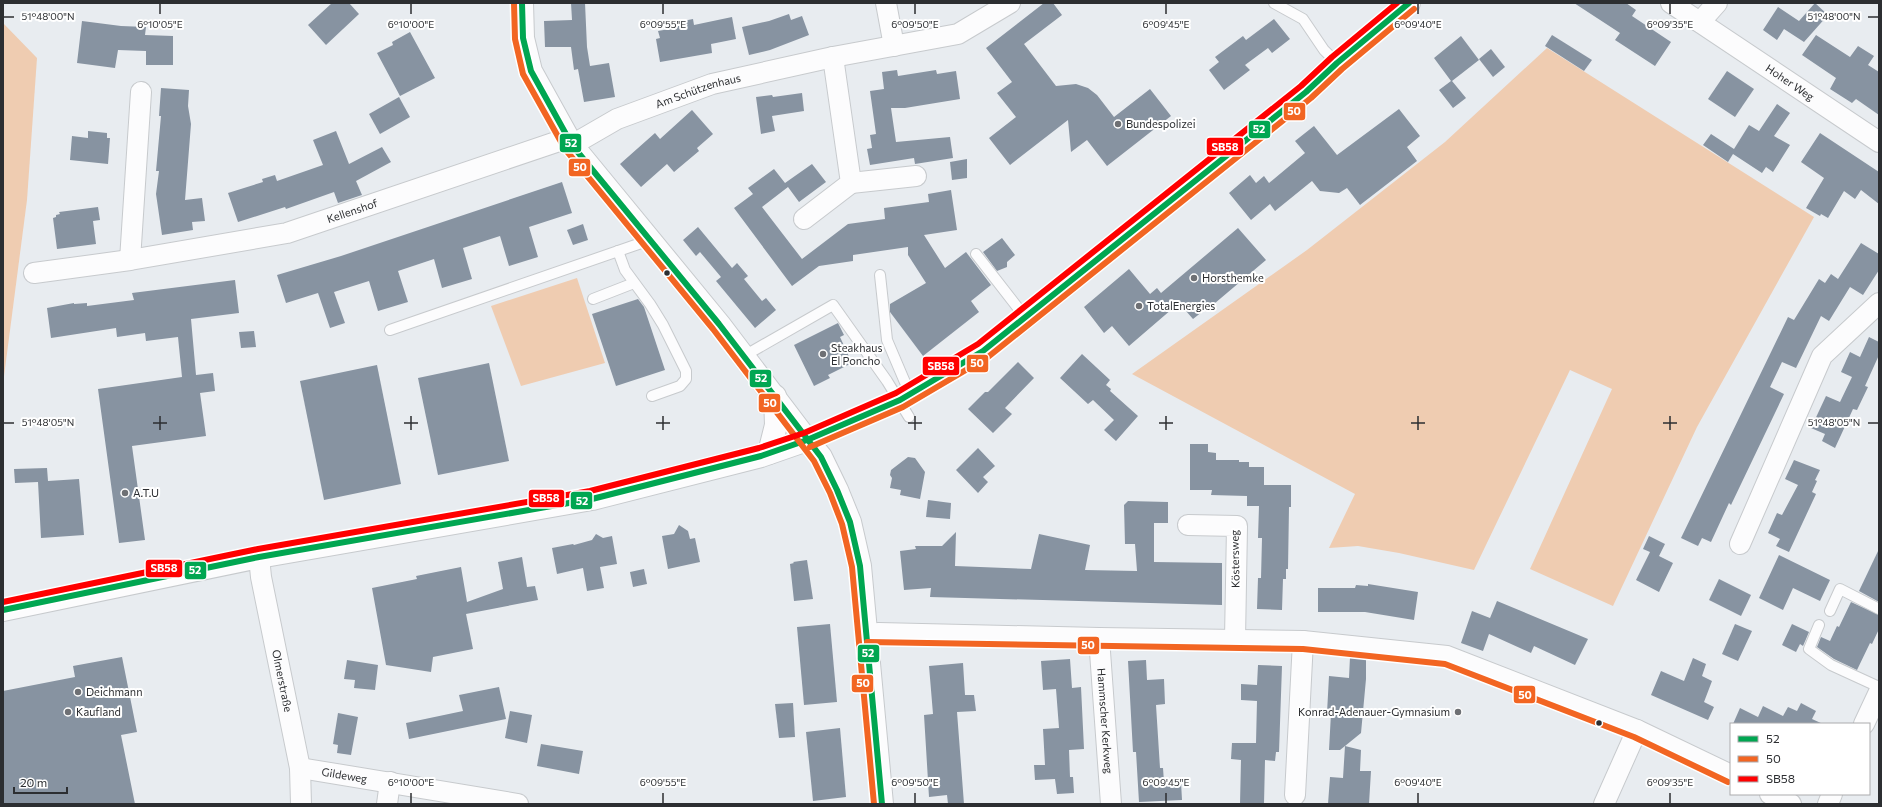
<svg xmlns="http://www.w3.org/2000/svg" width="1882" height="807" font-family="Commissioner,sans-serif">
  <rect width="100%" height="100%" fill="#e8ecf0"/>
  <g fill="#efccb1">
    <path d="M3,23L37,58L27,200L3,384Z"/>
    <path d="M1547,48L1814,217L1697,427L1613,606L1530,569L1612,389L1570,370L1474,570L1399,553L1358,546L1329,548L1355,494L1132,374L1307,250L1445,142Z"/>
    <path d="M577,278L605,363L521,386L491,306Z"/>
  </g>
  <g fill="#8793a1">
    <path d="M332,3H349L359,14L326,45L308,25Z"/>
    <path d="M571,3H585L587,47L590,66L609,63L615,97L584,102L578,69L574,70L571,47H545L544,21L572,20Z"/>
    <path d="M1044,3H1053L1062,15L1024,44L1056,86L1076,84L1088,88L1097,95L1114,117L1150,89L1171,116L1107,166L1087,140L1071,152L1068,120L1010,165L989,138L1016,117L997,93L1012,82L986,48Z"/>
    <path d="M1574,3H1626L1636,10L1632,16L1671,42L1655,66L1615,40L1620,33Z"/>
    <path d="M1815,3L1828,15L1804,42L1784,29L1777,40L1763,30L1778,7L1799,21Z"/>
    <path d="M789,14L791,20L802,16L809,35L770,50L749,55L742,27L769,21Z"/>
    <path d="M732,17L736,39L711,44L712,53L660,62L656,39L660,38L658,31L675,28L673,23L693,19L694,25Z"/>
    <path d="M1274,19L1290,39L1272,53L1268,48L1245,65L1250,70L1224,90L1209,70L1219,62L1215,57L1243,36L1246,40Z"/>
    <path d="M82,21L121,26L146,27L145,35L173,36V65H146V51L118,50L115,68L77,63Z"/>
    <path d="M410,32L435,78L400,96L377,53L393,45L392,42Z"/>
    <path d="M1552,35L1592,60L1584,71L1545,46Z"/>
    <path d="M1816,35L1850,57L1858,46L1874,56L1868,65L1879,72V115L1856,99L1852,103L1830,89L1836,78L1802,55Z"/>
    <path d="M1461,36L1479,60L1452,81L1466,98L1453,108L1439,90L1451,81L1434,58Z"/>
    <path d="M1491,49L1505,67L1493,77L1479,59Z"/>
    <path d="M897,70L898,76L936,70L937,74L956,71L960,99L905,108H891L896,142L950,137L953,158L915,164L914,158L870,165L867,149L872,148L870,135L876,134L870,91L884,89L882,72Z"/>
    <path d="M1727,71L1754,89L1735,117L1708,99Z"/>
    <path d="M161,88L189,90L188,106L191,124L185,200L202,198L205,221L192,222L193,230L162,235L156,194L159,171H156L161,116H159Z"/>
    <path d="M802,93L804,111L772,116L775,131L761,134L756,97L772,95L773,97Z"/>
    <path d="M399,97L410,117L380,134L369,114Z"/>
    <path d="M1777,104L1790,113L1774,136L1790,145L1773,172L1766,167L1762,173L1733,154L1728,162L1703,145L1711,134L1734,149L1749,125L1759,131Z"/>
    <path d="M1399,109L1420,136L1407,147L1417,161L1360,205L1347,188L1339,193L1320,191L1312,181L1275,211L1270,204L1251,220L1229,193L1250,175L1256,183L1264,176L1269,183L1305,153L1295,141L1314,126L1337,155Z"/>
    <path d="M692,110L713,134L697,148L699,151L674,172L667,164L641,187L620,164L655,133L660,139Z"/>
    <path d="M88,131L107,133V138H110L108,164L70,160L72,136L88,138Z"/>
    <path d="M336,131L349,164L382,147L391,162L356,181L362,195L338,203L334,192L286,209L285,207L238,222L228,193L263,182L262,179L275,175L277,181L323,165L313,140Z"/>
    <path d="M1820,133L1879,172V204L1861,190L1855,199L1844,191L1828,218L1821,214L1820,216L1806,208L1824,178L1801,162Z"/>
    <path d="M967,159V178L952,180L950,162Z"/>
    <path d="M812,164L826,182L799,202L788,187L762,207L802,259L848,224L885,219L884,208L929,202L928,194L951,190L957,230L924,235L945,268L966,252L991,285L971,301L979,312L923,356L890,312V304L926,283L908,255V247L853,255V261L819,266L792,286L734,208L753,194L748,188L774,169L785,183Z"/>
    <path d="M562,182L572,213L529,227L538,257L509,266L500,236L463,248L472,279L442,288L434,259L398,271L408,302L378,311L369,281L334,292L345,323L330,328L318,293L286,303L277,275L341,256Z"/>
    <path d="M98,207L100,220L93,221L96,244L57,249L53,218L56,217V215L60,214L59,212Z"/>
    <path d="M583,224L588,240L573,245L567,230Z"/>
    <path d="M698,227L732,268L737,263L748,276L744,279L762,301L766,298L776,310L755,328L716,281L721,277L700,252L696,256L683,240Z"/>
    <path d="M1238,228L1266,260L1208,309L1207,308L1193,319L1179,303L1129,346L1112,326L1104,333L1084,307L1129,269L1150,294L1157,288L1161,293Z"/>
    <path d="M1002,238L1015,255L1007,262V267L997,271L983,252Z"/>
    <path d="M1861,243L1879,254V270L1863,295L1850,287L1829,321L1821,316L1796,368L1782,362L1770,387L1784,394L1731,505L1729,503L1711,542L1702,538L1698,546L1681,538L1788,317L1794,320L1819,279L1825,283L1831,274L1838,279Z"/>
    <path d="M235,280L239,313L191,319L196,375L213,373L215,391L200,393L206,436L132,446L145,540L119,543L98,389L182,377L178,337L146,341L145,333L117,337L116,328L51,338L47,308L74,303V304L87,303V306L134,300L132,293Z"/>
    <path d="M638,299L644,307L665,370L616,386L592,314Z"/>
    <path d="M838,323L844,335L840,337L852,363L828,375L830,378L814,386L794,345Z"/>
    <path d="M254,331L256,347L241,348L239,332Z"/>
    <path d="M1869,337L1879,342V355L1865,386L1868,387L1857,410L1853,409L1835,448L1822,441L1825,434L1811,428L1826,396L1840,402L1852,377L1841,372L1850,352L1860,357Z"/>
    <path d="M1082,354L1110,380L1106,385L1111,389L1110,391L1138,416L1116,441L1104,430L1114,420L1093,400L1088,404L1060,378Z"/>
    <path d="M1018,362L1034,378L1005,408L1012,414L993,433L968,409L985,392H988Z"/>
    <path d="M489,363L509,461L438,475L418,378Z"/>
    <path d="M377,365L401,484L324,500L300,381Z"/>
    <path d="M1190,444H1208V452L1216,453V460H1239V462H1249V467H1264V485H1291V507H1289L1288,569H1286V579H1283L1282,610L1257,609L1258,578H1261L1262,538H1258L1259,506H1247V496L1211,495L1212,490H1190Z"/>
    <path d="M978,448L995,466L983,477L988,482L978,493L956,470Z"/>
    <path d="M908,457L915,458L925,472L920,499L900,495L901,490L890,488L892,478L890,475L891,470Z"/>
    <path d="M1794,460L1820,470L1815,480L1817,481L1812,492L1816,494L1789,552L1776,546L1780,539L1768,533L1777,513L1782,515L1798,485L1785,479Z"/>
    <path d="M47,468L48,481L79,479L84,535L41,538L38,482L15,483L14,469Z"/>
    <path d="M928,500L951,503L950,519L926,517Z"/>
    <path d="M1128,501L1168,502V523H1154V562L1222,563V605L930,597L931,588L904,590L900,551L916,549L915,546H942L956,532L955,566L1031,569L1039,534L1090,545L1085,570L1137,571L1135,544H1125L1124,505Z"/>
    <path d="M679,525L688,531L690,539L695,538L700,562L668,569L662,536L674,534Z"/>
    <path d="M596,534L603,538L612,536L617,564L600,567L604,588L587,591L583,568L557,574L552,548L573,544L574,545L592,540Z"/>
    <path d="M1649,536L1665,544L1659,556L1673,563L1659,592L1636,580L1650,552L1643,549Z"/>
    <path d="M1879,549V602L1859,591Z"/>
    <path d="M1779,555L1830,580L1820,601L1793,588L1783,610L1759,598Z"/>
    <path d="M522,557L527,587L535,586L538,600L466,614L473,649L433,657L431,672L386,665L372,588L417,579L416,576L461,567L467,602L503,589L498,562Z"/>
    <path d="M807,560L813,599L794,601L790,564L794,563L793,562Z"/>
    <path d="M644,569L647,584L633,587L630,572Z"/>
    <path d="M1719,579L1751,595L1741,616L1709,600Z"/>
    <path d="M1368,584L1418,592L1414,620L1365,612H1318V588H1355L1356,585L1368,586Z"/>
    <path d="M1497,601L1588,639L1575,665L1534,646L1531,653L1489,634L1483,651L1461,643L1472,611L1490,618Z"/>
    <path d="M1851,602L1879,615V629L1872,644L1870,643L1857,670L1834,659L1817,647L1821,637L1830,641L1837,626L1839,627Z"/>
    <path d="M830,624L837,702L804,705L797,627Z"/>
    <path d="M1735,624L1752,631L1738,661L1722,654Z"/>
    <path d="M1792,624L1809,632L1803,646L1800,644L1796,652L1782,645Z"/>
    <path d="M122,657L137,732L121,735L135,804H3V691L75,677L73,666Z"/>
    <path d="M1350,657L1366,659V679L1361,733L1345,746L1361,750L1360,771H1371L1369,804H1328L1330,777L1343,778L1345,746L1340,750H1329L1331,713H1327L1329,676L1349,678Z"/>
    <path d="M1693,658L1706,664L1702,676L1712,681L1704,702L1714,707L1708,720L1651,695L1661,671L1684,681Z"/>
    <path d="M1070,659L1072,688L1081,687L1084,749L1069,750L1070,777H1073L1074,793L1057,794L1055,779L1035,780L1034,765H1045L1043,729L1059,728L1056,689L1043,690L1041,661Z"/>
    <path d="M347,660L378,665L375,690L354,688L355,680L344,679Z"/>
    <path d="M1146,660L1147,680L1164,679L1165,704L1156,705L1160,768H1163L1164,782H1181L1182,800L1139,802L1136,752H1133L1128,661Z"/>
    <path d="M963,663L965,695H974L976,711L957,712L964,804H948L947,795L929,797L924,715L933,714L929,666Z"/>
    <path d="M1258,665L1282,666L1279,752H1276L1275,761L1265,760L1264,804H1240L1241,760L1231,759L1232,743H1256L1257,701L1241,700V684L1257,685Z"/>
    <path d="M499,687L506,719L409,739L406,723L463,711L459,695Z"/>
    <path d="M793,703L795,737L779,738L775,704Z"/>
    <path d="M1801,703L1816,711L1812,719L1823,724H1733L1740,708L1758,717L1763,706L1783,716L1788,707L1797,711Z"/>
    <path d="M510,711L532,715L527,743L505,738Z"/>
    <path d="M338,713L358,717L351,755L337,753L338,745L333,744Z"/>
    <path d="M840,728L846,797L813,801L806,732Z"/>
    <path d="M541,744L583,751L579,774L537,766Z"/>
  </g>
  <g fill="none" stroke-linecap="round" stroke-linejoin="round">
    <g stroke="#c7cacd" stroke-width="12">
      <g id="service">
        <path d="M1274,3L1303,19L1324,50L1337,63"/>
        <path d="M618,251L625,270L650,304L663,325L686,371V379L680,386L652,396"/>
        <path d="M976,254L1025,317"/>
        <path d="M880,275L887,340L910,394"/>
        <path d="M593,299L634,283"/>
        <path d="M390,330L650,240"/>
        <path d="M744,356L833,305L887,381L909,417"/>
        <path d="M1830,611L1840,589L1879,609"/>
        <path d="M1819,625L1809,649L1831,665L1879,687"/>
      </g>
    </g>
    <g stroke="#c7cacd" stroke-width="22">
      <g id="minor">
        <path d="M886,3L894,46"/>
        <path id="s1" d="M1671,3L1879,142"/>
        <path d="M1700,22L1717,3"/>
        <path id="s2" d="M572,145L617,119L712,84L833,57L958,34L1010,3"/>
        <path d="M851,183L916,176"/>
        <path d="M804,219L851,183L833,57"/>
        <path d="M130,260L141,92"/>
        <path id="s3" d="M34,273L130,260L287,233L568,138"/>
        <path d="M1188,525L1237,526L1235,639"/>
        <path d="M1740,544L1822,356L1879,303"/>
        <path id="s4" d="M259,557L261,577L300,768L301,804"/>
        <path d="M866,634L879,633L1099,638L1303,641L1447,656L1637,730L1731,775"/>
        <path id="s5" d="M1099,638L1111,804"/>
        <path d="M1864,724L1879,692"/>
        <path id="s6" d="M300,768L518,804"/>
        <path d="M1770,794L1791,804"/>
        <path d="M1295,795L1303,641"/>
        <path d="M387,804L390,782"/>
        <path d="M1604,804L1637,730"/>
        <path d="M1828,804L1832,794"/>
      </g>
    </g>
    <g stroke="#c7cacd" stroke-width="24">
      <g id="tertiary">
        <path d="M522,3L523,38L531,71L572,145L719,324L807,440"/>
        <path d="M769,453L776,425L775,396"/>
      </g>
    </g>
    <g stroke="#c7cacd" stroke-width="24">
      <path id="secondary" d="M807,440L821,457L837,490L850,522L860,566L882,804"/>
    </g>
    <g stroke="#c7cacd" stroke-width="24">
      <path id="primary" d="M3,610L259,557L592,499L761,456L807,440L900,400L983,351L1306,92L1337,63L1409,3"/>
    </g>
    <use href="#service" stroke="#fcfcfd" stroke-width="10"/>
    <use href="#minor" stroke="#fcfcfd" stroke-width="20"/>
    <use href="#tertiary" stroke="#fcfcfd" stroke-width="22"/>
    <use href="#secondary" stroke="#fcfcfd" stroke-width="22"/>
    <use href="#primary" stroke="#fcfcfd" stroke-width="22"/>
    <g stroke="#fff" stroke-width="9">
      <g id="bus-1">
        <path d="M522,3L523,38L531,71L572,145L719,324L792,419L821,457L837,490L850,522L860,566L882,804"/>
        <path d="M3,610L259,557L592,499L761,456L807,440L900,400L983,351L1306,92L1337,63L1409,3"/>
      </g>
    </g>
    <g stroke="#fff" stroke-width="9">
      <g id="bus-2">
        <path d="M514,3L515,39L523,74L565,149L713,329L814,461L830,493L842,524L852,567L874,804"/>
        <path d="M810,447L903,407L988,357L1311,98L1342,69L1414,9"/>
        <path d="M867,642L1303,649L1445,664L1634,737L1728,782"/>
      </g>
    </g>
    <g stroke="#fff" stroke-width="9">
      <path id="bus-3" d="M3,602L258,549L590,491L759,448L804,433L896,393L978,344L1301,86L1332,57L1397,3"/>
    </g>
    <use href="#bus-1" stroke="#00a651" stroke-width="6"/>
    <use href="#bus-2" stroke="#f26522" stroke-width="6"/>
    <use href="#bus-3" stroke="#f00" stroke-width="6"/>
  </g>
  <path fill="none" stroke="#2c2e31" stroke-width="1.5" d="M160,4V14M411,4V14M663,4V14M915,4V14M1166,4V14M1418,4V14M1670,4V14M4,17H14M1868,17H1878M160,416V430M411,416V430M663,416V430M915,416V430M1166,416V430M1418,416V430M1670,416V430M4,423H14M153,423H167M404,423H418M656,423H670M908,423H922M1159,423H1173M1411,423H1425M1663,423H1677M1868,423H1878M411,793V803M663,793V803M915,793V803M1166,793V803M1418,793V803M1670,793V803"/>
  <g fill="#6e7074" stroke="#fff" stroke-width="1.5">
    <circle cx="1118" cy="124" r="4"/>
    <circle cx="1194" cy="278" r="4"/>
    <circle cx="1139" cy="306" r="4"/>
    <circle cx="823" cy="354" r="4"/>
    <circle cx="125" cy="493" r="4"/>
    <circle cx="78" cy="692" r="4"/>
    <circle cx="68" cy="712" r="4"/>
    <circle cx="1458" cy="712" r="4"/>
  </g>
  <g fill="#2c2e31" stroke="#fff" stroke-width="1.5">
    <circle cx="667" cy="273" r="3.5"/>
    <circle cx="1599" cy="723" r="3.5"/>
  </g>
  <g text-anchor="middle" stroke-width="4" stroke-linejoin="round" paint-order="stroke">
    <g font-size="11" fill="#2c2e31" stroke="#fff">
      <text dy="4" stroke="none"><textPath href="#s1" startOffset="143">Hoher Weg</textPath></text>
      <text dy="4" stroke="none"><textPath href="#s2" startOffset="138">Am Schützenhaus</textPath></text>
      <text dy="4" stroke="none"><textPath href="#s3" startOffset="325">Kellenshof</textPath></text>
      <text transform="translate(1235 559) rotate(-91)" y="4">Köstersweg</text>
      <text dy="4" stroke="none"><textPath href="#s4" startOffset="126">Olmerstraße</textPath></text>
      <text dy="4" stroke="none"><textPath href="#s5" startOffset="83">Hammscher Kerkweg</textPath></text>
      <text dy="4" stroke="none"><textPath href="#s6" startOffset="45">Gildeweg</textPath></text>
    </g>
    <g font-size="11" fill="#2c2e31" stroke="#fff" text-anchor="start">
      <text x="1126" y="128">Bundespolizei</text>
      <text x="1202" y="282">Horsthemke</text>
      <text x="1147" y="310">TotalEnergies</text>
      <text x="831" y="352">Steakhaus<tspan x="831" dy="13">El Poncho</tspan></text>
      <text x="133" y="497">A.T.U</text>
      <text x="86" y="696">Deichmann</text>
      <text x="76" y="716">Kaufland</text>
      <text x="1450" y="716" text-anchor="end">Konrad-Adenauer-Gymnasium</text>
    </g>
  </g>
  <g font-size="10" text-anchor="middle" fill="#2c2e31" stroke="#fff" stroke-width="4" stroke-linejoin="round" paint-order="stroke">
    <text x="1834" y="20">51°48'00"N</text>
    <text x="48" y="20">51°48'00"N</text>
    <text x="160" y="28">6°10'05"E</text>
    <text x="411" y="28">6°10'00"E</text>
    <text x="663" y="28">6°09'55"E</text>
    <text x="915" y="28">6°09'50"E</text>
    <text x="1166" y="28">6°09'45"E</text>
    <text x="1418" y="28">6°09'40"E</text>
    <text x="1670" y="28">6°09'35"E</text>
    <text x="1834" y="426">51°48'05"N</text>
    <text x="48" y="426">51°48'05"N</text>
    <text x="411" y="786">6°10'00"E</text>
    <text x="663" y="786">6°09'55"E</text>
    <text x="915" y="786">6°09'50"E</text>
    <text x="1166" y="786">6°09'45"E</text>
    <text x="1418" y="786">6°09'40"E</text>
    <text x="1670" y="786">6°09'35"E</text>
  </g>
  <g stroke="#fff" stroke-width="1.5">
    <rect x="1283" y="102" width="23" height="19" rx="4" fill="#f26522"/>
    <rect x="1248" y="120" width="23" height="19" rx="4" fill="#00a651"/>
    <rect x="559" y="133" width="23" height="20" rx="4" fill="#00a651"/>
    <rect x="1206" y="137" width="38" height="19" rx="4" fill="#f00"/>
    <rect x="568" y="158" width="23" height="19" rx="4" fill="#f26522"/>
    <rect x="966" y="354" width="23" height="19" rx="4" fill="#f26522"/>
    <rect x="922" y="356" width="38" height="20" rx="4" fill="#f00"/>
    <rect x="749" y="369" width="23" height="19" rx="4" fill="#00a651"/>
    <rect x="758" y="393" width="23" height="20" rx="4" fill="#f26522"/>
    <rect x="528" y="489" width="37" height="19" rx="4" fill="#f00"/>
    <rect x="570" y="491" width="23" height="19" rx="4" fill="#00a651"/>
    <rect x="145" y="559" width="38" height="19" rx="4" fill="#f00"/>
    <rect x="184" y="561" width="23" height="19" rx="4" fill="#00a651"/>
    <rect x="1077" y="636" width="23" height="19" rx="4" fill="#f26522"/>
    <rect x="857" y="644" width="23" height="19" rx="4" fill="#00a651"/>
    <rect x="851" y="674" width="23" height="19" rx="4" fill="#f26522"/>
    <rect x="1513" y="685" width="23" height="19" rx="4" fill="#f26522"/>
  </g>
  <g font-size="11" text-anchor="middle" font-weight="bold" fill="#fff">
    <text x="1294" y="115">50</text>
    <text x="1259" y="133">52</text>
    <text x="571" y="147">52</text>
    <text x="1225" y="151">SB58</text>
    <text x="580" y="171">50</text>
    <text x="977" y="367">50</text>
    <text x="941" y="370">SB58</text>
    <text x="761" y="382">52</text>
    <text x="770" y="407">50</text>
    <text x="546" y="502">SB58</text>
    <text x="582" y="505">52</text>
    <text x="164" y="572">SB58</text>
    <text x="195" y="574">52</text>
    <text x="1088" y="649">50</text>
    <text x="868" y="657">52</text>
    <text x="863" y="687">50</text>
    <text x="1525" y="699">50</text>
  </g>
  <rect width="1882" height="807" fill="none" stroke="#2c2e31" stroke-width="8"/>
  <rect x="1730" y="723" width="140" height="72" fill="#ffffff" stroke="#ababad"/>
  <rect x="1738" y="736" width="20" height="6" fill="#00a651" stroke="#ababad"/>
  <text x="1766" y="743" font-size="12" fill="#2c2e31">52</text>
  <rect x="1738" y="756" width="20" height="6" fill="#f26522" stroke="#ababad"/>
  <text x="1766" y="763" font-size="12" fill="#2c2e31">50</text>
  <rect x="1738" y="776" width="20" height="6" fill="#ff0000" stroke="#ababad"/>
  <text x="1766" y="783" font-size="12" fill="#2c2e31">SB58</text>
  <path d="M14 787v6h53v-6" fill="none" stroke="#2c2e31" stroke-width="2"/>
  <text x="20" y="787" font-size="12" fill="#2c2e31" stroke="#ffffff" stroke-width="3" paint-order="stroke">20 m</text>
</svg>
